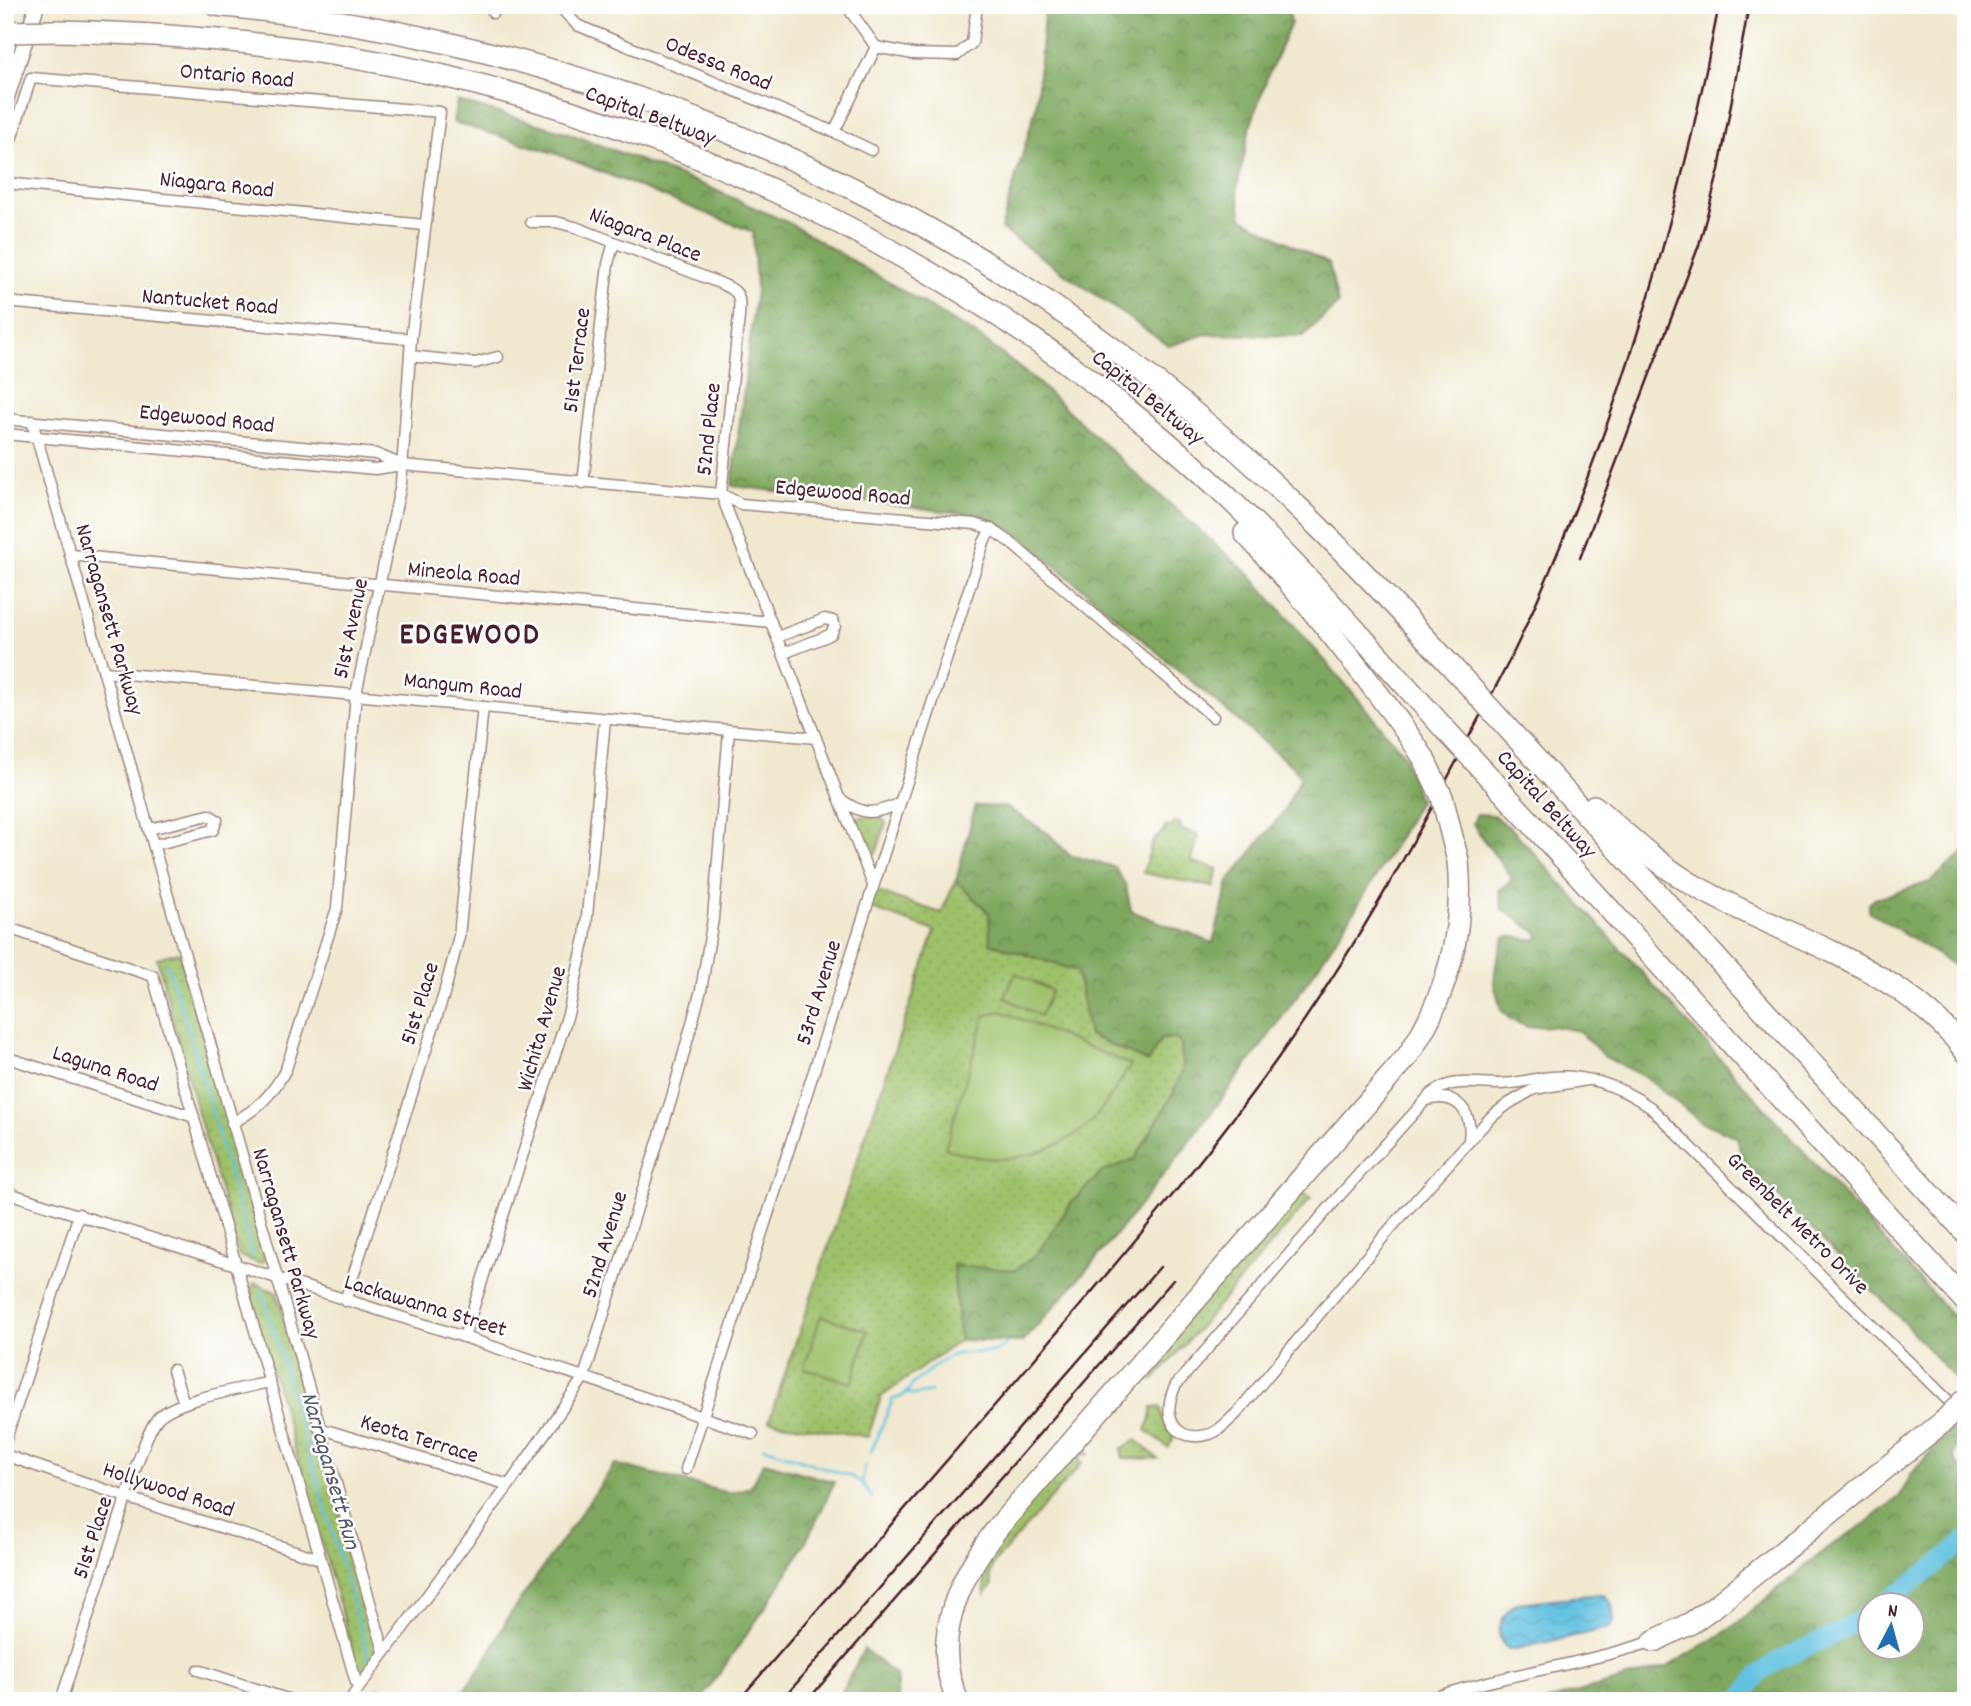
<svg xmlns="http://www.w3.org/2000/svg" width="1971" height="1706" font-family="Dekko,sans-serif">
  <defs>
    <pattern id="green-dots" width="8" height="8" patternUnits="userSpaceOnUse" patternTransform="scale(1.75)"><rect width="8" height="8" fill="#9ec16b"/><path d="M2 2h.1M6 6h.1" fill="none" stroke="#8aa55d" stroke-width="1.8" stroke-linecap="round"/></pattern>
    <pattern id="forest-crowns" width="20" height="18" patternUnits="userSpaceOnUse" patternTransform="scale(1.75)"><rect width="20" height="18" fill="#7ea75f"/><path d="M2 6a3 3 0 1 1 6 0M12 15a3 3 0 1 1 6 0" fill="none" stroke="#69874f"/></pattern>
    <pattern id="water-waves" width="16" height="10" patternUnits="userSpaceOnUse" patternTransform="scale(1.75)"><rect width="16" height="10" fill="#63c2e1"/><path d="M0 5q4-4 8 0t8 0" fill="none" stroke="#57a6c1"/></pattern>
  </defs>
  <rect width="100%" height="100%" fill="#fff"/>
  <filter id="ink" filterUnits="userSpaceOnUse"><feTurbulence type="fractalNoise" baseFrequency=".0143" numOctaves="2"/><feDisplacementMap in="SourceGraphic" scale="14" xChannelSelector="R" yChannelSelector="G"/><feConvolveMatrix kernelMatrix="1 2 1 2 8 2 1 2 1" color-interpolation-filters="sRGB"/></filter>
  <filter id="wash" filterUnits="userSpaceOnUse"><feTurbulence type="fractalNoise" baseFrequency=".00686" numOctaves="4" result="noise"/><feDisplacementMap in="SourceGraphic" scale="28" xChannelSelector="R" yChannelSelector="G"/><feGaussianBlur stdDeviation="1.57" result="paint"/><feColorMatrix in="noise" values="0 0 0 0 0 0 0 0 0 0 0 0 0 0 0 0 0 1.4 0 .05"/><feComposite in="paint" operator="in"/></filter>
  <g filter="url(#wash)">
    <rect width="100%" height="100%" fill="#f0e8cf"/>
    <g fill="url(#green-dots)" stroke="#74704b" stroke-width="2">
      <path d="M879,816L886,823L876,853L872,855L866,853L853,820L856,817Z"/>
      <path d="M1174,822L1180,823L1181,830L1198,834L1192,862L1217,869L1214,887L1143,873L1152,842L1165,830V827L1174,826Z"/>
      <path d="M956,881L989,913L991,943L1077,971L1089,1035L1160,1039L1175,1038L1181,1043L1184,1069L1174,1092L1135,1160L1102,1172L1072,1202L1037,1254L1015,1271L953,1266L960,1340L881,1397L868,1437L769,1421L935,931L866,907L872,890L941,913Z"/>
      <path d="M179,952L265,1255L264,1262L259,1263L239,1256L188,1079L157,958Z"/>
      <path d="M1299,1190L1311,1198L1154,1380L1133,1381Z"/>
      <path d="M255,1283L277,1293L379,1647L365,1671L358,1669L249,1291Z"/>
      <path d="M1161,1407L1163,1418L1174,1438L1168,1448L1146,1430L1151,1418L1152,1408Z"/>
      <path d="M1137,1440L1158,1459L1123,1458L1121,1449Z"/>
      <path d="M1080,1442L1087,1447L1088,1455L1084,1453L1078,1459L1082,1463L993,1564L990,1576L992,1585L985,1595L982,1557Z"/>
    </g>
    <g fill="url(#forest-crowns)" stroke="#646345" stroke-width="2" fill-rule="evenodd">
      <path d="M1045,5H1288L1291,23L1267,78L1250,127L1237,189L1242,218L1329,264L1338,304L1303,336L1206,334L1169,346L1001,229L1036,107Z"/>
      <path d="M457,101L566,132L706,186L789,223L980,337L1036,381L1137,475L1250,575L1354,694L1404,755L1419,801C1365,902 1299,997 1230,1088C1164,1176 1097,1262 1022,1342L960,1340L953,1265L1015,1270L1037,1254L1072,1202L1102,1172L1135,1159L1174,1092L1183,1069L1181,1043L1175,1038L1161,1039L1148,1062L1089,1035L1077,971L990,943L989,913L956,881L975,806L1006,807L1049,834L1069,855L1115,867L1126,886L1131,911L1213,943L1229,881L1284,811L1301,777L1294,768L1019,535L984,516L732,486L756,290L753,232L554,153L453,122Z"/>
      <path d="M1477,814L1493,815L1514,831L1966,1331V1391L1900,1318L1742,1160L1737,1137L1701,1122L1645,1077L1605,1057L1579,1031L1553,1026L1528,1027L1511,1020L1501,1010L1494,983L1496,964L1504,938C1516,933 1527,943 1539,938V934L1502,909L1499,891L1511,881V877C1499,858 1483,843 1473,823Z"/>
      <path d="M1966,851V973L1869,911V904L1875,899L1930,882Z"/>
      <path d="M1958,1428L1961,1431C1957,1447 1945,1460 1966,1472V1691L1959,1701H1547L1667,1667L1730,1629L1827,1548L1869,1521L1900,1496L1912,1473L1950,1430ZM1912,1604V1646H1870V1604Z"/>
      <path d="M764,1462L834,1482C802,1562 749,1631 700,1701H456L483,1664L509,1616L615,1464L729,1493L750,1487Z"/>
      <path d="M864,1649L896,1676L898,1701H837Z"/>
    </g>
    <g fill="#9ec16b" stroke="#74704b" stroke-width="2">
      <path d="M1016,973L1052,991L1040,1016L1004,997Z"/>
      <path d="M1001,1011L1131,1065C1118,1084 1107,1105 1091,1122C1070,1143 1032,1157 1003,1159C983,1160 963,1154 945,1148L985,1016Z"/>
      <path d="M821,1316L868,1331L852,1383L804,1368Z"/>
    </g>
    <path fill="url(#water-waves)" stroke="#567086" stroke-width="2" d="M1599,1594C1613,1597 1613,1609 1614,1621L1609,1628L1511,1650C1489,1640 1502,1611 1518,1603Z"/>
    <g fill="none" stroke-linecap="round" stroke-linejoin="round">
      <g stroke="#63c2e1" stroke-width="2.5">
        <path d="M167,964L189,1031L253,1257"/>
        <path d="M262,1291L369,1659"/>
        <path d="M907,1393L913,1395L932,1392"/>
        <path d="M763,1447L852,1477L862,1483"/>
        <path d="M871,1452L893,1399C905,1398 907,1391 914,1383C920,1377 942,1360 950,1356C969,1348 991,1360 1007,1343"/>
        <path d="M865,1465L862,1483L872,1498"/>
        <path d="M379,1686L385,1701"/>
      </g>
      <g stroke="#63c2e1" stroke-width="18">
        <path d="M1882,1604L1931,1569L1966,1540"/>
        <path d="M1739,1701L1759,1674L1777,1661L1833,1635L1870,1613"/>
      </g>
    </g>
  </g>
  <g filter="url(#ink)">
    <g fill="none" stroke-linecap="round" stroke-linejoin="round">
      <g stroke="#9d847d" stroke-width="13">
        <g id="minor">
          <path d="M558,5L577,25L834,132L871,150"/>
          <path d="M846,5L876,47"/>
          <path d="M493,13L501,5"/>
          <path d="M876,47L913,54L957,55L972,43L977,5"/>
          <path d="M834,132L876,47"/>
          <path d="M5,158L31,78L440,112L411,339L401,484L356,694L337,908L286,1069C272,1095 258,1109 232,1123"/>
          <path d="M5,183L424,225"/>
          <path d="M531,222H556L575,227L717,282C738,291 741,292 739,316L721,494L873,885"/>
          <path d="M5,302L411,339"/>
          <path d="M410,356L475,363L498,357"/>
          <path d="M5,419L376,454L400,464"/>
          <path d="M32,421L384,1651"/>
          <path d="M5,434L375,469L402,465L721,494L741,504L975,524L991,529L1010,542L1213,717"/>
          <path d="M583,483L608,264L614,242"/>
          <path d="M70,555L771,622"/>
          <path d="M777,637L825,619L833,621L835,626L831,634L825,637L784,653"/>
          <path d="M105,672L816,738"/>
          <path d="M839,798C863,816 872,815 899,804"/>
          <path d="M149,829L209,815L217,820L213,830L154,845"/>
          <path d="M5,927L153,976L358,1689"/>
          <path d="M5,1057L194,1117"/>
          <path d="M1587,1080L1534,1089L1508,1104L1490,1118L1390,1229L1236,1414C1228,1421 1220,1431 1210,1434C1174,1445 1160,1414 1176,1385L1341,1194L1431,1094C1454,1077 1473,1084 1499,1084C1514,1084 1528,1080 1542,1078C1581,1072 1619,1085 1650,1107L1966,1418"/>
          <path d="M1427,1100C1458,1091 1473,1113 1469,1141"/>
          <path d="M5,1192L464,1337L753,1434"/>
          <path d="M345,1301L444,994L459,936L483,707"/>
          <path d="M464,1337L568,1014L585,938L605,719"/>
          <path d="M173,1370L184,1403"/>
          <path d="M319,1428L509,1485"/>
          <path d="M5,1442L79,1214"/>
          <path d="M5,1455L126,1497L320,1559"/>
          <path d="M686,1469L984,542L991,529"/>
          <path d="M198,1670L293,1701"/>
          <path d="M61,1701L137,1464C143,1449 147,1432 157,1419C172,1400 245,1388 270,1382"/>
          <path d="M349,1701L509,1485L584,1377L672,1097L701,990L713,919L729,731"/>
          <path d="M1424,1701C1499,1674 1579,1666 1654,1641"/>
        </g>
      </g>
      <g stroke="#9d847d" stroke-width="17">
        <path id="tertiary" d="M5,103L37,5"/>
      </g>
      <g stroke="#9d847d" stroke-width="24">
        <g id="motorway">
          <path d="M216,5C557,39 891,169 1160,385C1271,473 1368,575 1464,680"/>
          <path d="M57,31C138,33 218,38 298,49C624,94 945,245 1191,463C1281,544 1360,635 1441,725"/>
          <path d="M1245,533C1287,578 1325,626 1363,674C1384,702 1405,728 1423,757"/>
          <path d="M1514,735L1966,1233"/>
          <path d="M1492,780L1966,1302"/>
          <path d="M1594,806C1625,833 1655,862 1690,883C1783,938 1898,962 1966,1052"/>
          <path d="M1654,1641L1691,1623L1719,1603L1944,1421"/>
          <path d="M958,1701C927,1636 964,1568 1005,1519L1407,1057C1447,997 1465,933 1458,861"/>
        </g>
      </g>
      <use href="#minor" stroke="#fff" stroke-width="10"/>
      <use href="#tertiary" stroke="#fff" stroke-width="14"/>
      <use href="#motorway" stroke="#fff" stroke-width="21"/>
      <g stroke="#4a1f2b" stroke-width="2.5">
        <path d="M1580,558L1699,245L1719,170L1749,5"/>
        <path d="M738,1701C832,1592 926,1484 1020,1376C1109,1272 1198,1169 1278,1058C1352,954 1414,845 1472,731C1487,702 1504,673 1518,643C1612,439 1678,225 1719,5"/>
        <path d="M781,1701L1160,1267"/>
        <path d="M807,1701L1173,1280"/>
      </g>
      <g stroke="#9d847d" stroke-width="24" stroke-linecap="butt">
        <g id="motorway-bridge">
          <path d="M5,32L57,31"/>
          <path d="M1464,680L1514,735"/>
          <path d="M1441,725L1492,780"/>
          <path d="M1423,757L1442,797L1458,861"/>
          <path d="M1944,1421L1966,1398"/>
        </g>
      </g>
      <use href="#motorway-bridge" stroke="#fff" stroke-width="21"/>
    </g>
  </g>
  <g text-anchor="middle" stroke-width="5" stroke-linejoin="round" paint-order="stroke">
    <g font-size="23" fill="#4a1f2b" stroke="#fff">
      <text transform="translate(719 62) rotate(22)" y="8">Odessa Road</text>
      <text transform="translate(237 74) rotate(5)" y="8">Ontario Road</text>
      <text transform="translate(651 114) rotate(20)" y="8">Capital Beltway</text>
      <text transform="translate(217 183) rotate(6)" y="8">Niagara Road</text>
      <text transform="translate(646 233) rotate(21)" y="8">Niagara Place</text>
      <text transform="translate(210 300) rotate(5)" y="8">Nantucket Road</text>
      <text transform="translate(575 360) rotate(-83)" y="8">51st Terrace</text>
      <text transform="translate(1149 396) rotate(39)" y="8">Capital Beltway</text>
      <text transform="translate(207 417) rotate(6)" y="8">Edgewood Road</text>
      <text transform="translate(707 429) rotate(-84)" y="8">52nd Place</text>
      <text transform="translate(843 491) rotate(5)" y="8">Edgewood Road</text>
      <text transform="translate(464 572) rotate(5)" y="8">Mineola Road</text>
      <text transform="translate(111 619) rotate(74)" y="8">Narragansett Parkway</text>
      <text transform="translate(349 628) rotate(-78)" y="8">51st Avenue</text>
      <text transform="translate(463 684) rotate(6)" y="8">Mangum Road</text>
      <text transform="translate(1548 803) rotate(48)" y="8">Capital Beltway</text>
      <text transform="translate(817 992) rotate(-73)" y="8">53rd Avenue</text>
      <text transform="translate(418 1003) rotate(-73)" y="8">51st Place</text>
      <text transform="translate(540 1028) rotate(-74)" y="8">Wichita Avenue</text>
      <text transform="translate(106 1067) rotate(18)" y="8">Laguna Road</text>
      <text transform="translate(1799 1222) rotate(45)" y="8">Greenbelt Metro Drive</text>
      <text transform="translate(288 1243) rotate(74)" y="8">Narragansett Parkway</text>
      <text transform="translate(603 1244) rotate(-73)" y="8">52nd Avenue</text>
      <text transform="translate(426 1304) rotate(17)" y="8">Lackawanna Street</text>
      <text transform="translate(420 1437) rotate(17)" y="8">Keota Terrace</text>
      <text transform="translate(169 1488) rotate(18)" y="8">Hollywood Road</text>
      <text transform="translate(91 1537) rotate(-72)" y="8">51st Place</text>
    </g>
    <g font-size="24" font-style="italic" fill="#53586b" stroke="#fff">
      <text transform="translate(332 1470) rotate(74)" y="8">Narragansett Run</text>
    </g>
    <g font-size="30" font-weight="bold" letter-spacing="2" fill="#4a1f2b" stroke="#fff">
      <text x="470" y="643">EDGEWOOD</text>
    </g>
  </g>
  <rect width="1971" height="1706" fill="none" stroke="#fff" stroke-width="28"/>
  <g transform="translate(1891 1626) rotate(6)"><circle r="33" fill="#ffffff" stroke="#b7a5aa" stroke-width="2"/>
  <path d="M0-5L12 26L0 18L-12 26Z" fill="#1f6fb2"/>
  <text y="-10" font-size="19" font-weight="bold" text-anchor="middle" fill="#4a1f2b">N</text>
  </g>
</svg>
